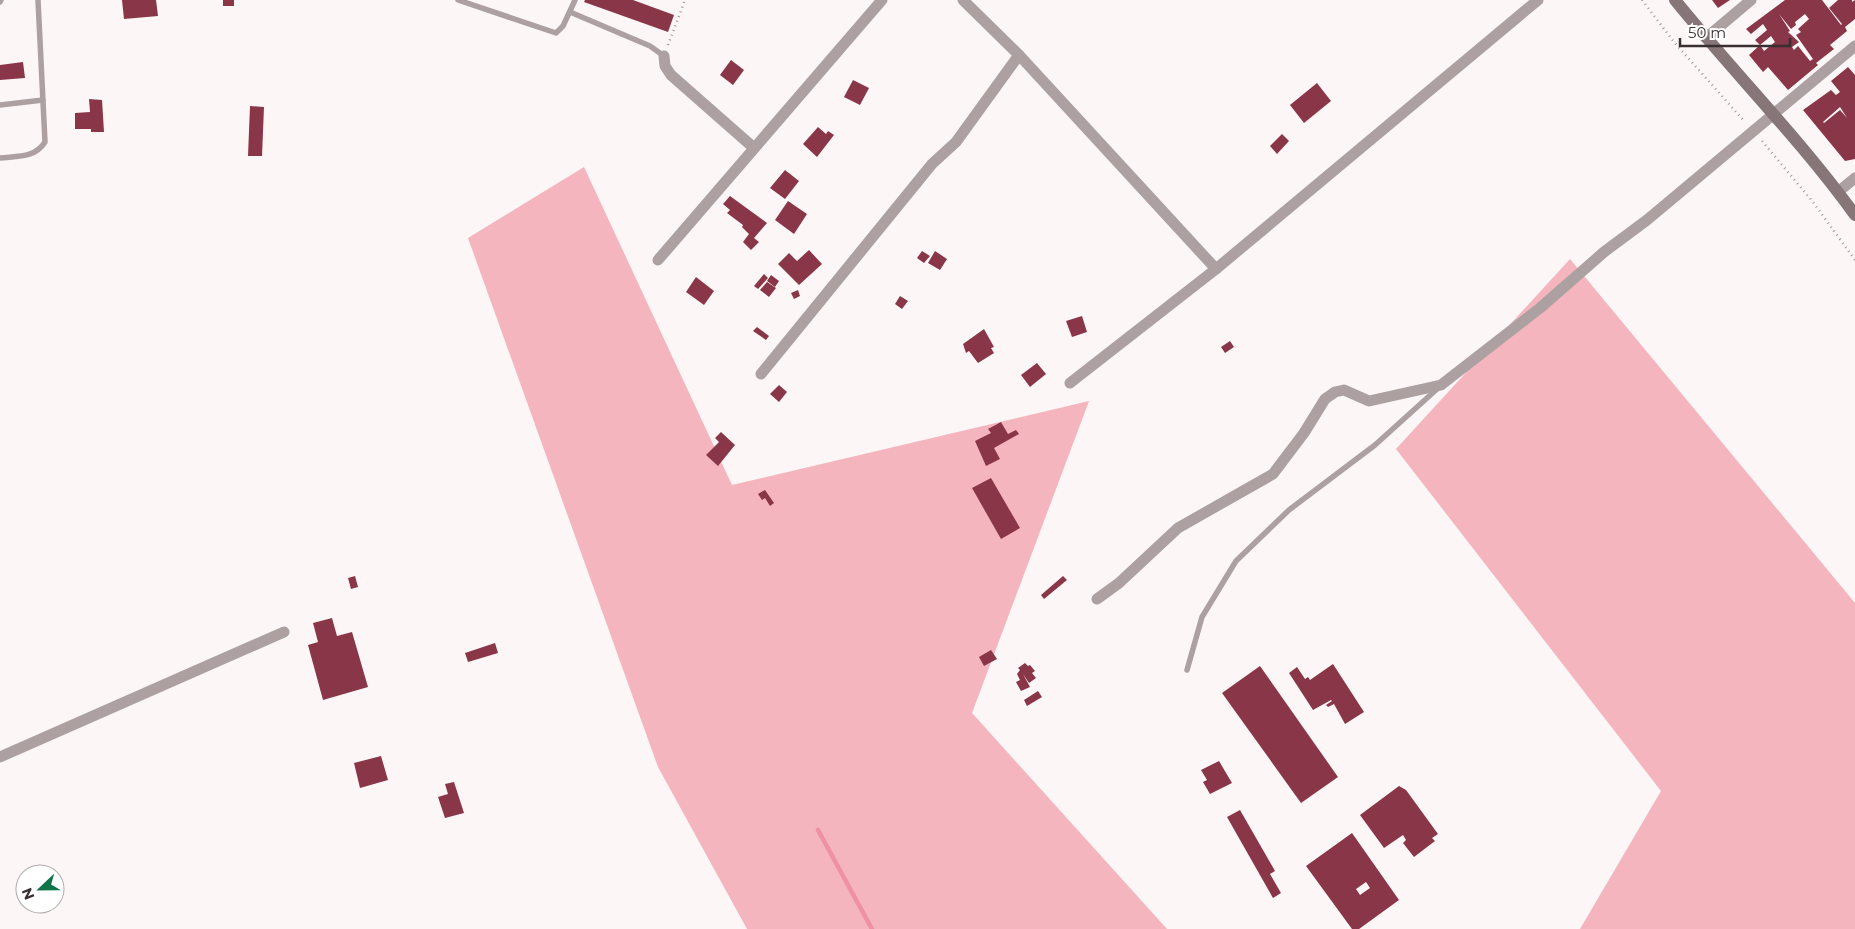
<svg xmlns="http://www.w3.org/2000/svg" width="1855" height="929" font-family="Montserrat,sans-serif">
  <rect width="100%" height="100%" fill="#fcf6f6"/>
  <g fill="#f4b5be">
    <path d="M584,167L732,485L1089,401L972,713L1167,929H747L658,767L468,238Z"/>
    <path d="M1570,259L1855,603V929H1580L1661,791L1396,449Z"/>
  </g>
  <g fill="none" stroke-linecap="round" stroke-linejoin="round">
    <path stroke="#ef91a2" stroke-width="4.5" d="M818,830L872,929"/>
  </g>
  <g fill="#893649" fill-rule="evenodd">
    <path d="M122,0H156L158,16L124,19Z"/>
    <rect x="223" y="0" width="11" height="6"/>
    <path d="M585,0H633L674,15L668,32L584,2Z"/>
    <path d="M1712,0H1730L1718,8Z"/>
    <path d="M1785,0H1822L1841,25L1842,24L1829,8L1838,0H1852V2L1855,0V19L1845,27L1847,31L1830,45L1834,49L1816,63L1818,65L1788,90L1768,67L1763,72L1749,55L1760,45L1764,51L1775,42L1771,36L1760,45L1755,40L1767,30L1763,24L1751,34L1746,29ZM1779,14L1791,29L1796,25L1795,22L1805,14L1809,19L1798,29L1801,32L1796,35L1813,59L1810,61L1798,46L1794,50L1792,47L1799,42L1788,32L1790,31Z"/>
    <path d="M731,60L744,70L733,85L720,75Z"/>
    <path d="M23,62L25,78L0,80V65Z"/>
    <path d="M1848,67L1855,75V159L1845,161L1803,110L1831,90L1836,95L1840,92L1831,81ZM1840,107L1847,118L1840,110L1824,123L1823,122Z"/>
    <path d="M853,80L869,88L860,105L844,97Z"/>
    <path d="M1317,83L1331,101L1304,123L1290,105Z"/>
    <path d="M89,99L102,100L104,132H91V129H75V113L90,112Z"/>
    <path d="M250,106L264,107L262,156H248Z"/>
    <path d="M818,127L826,134L828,131L834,135L817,157L803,144Z"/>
    <path d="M1282,134L1289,141L1277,154L1270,146Z"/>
    <path d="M785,170L799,181L785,199L770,188Z"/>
    <path d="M730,196L767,223L754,238L759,242L751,250L743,242L749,234L742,227L743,225L727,213L730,210L723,204Z"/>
    <path d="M788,201L807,214L794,234L775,220Z"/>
    <path d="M809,250L822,264L799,285L778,264L789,253L797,261Z"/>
    <path d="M922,251L930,256L924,263L917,258Z"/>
    <path d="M935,251L947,259L940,270L928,263Z"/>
    <path d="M764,274L768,278L758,289L754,286Z"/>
    <path d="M771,275L779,281L775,287L767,281Z"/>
    <path d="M696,277L714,291L704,305L686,292Z"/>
    <path d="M767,282L776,288L769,297L760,290Z"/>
    <path d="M798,290L800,296L794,299L791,293Z"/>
    <path d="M900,296L908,301L902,309L895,304Z"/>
    <path d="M1082,316L1087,332L1072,337L1066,321Z"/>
    <path d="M757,327L769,336L766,340L753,331Z"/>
    <path d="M984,329L994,347L991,348L994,353L978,363L969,351L966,353L963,344Z"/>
    <path d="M1230,341L1234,347L1225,353L1221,347Z"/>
    <path d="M1037,363L1046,374L1030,387L1021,375Z"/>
    <path d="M779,385L787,392L779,402L770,394Z"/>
    <path d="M1001,422L1008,434L1016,430L1019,434L994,448L1000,459L986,466L975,441L991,433L988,429Z"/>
    <path d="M721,432L735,445L718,466L706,455L719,442L715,438Z"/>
    <path d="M991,478L1020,528L1001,539L972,488Z"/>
    <path d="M765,490L774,503L770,506L765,498L762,500L758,494Z"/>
    <path d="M355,576L358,587L351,589L348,578Z"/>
    <path d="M1063,576L1067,580L1044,599L1041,595Z"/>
    <path d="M332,618L337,636L352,632L368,687L323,700L308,645L318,642L313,623Z"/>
    <path d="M495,643L498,653L468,662L465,653Z"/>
    <path d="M991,650L997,659L984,666L979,657Z"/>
    <path d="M1025,663L1028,666L1030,665L1035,671L1032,673L1036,678L1029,683L1023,674L1030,687L1021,691L1016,682L1020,680L1017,674L1020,670L1018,668Z"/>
    <path d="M1333,664L1364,712L1345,724L1334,704L1328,707L1326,705L1332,701L1331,700L1313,710L1289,673L1297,667L1305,679L1308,677L1310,680Z"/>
    <path d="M1260,666L1338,777L1301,803L1222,693Z"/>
    <path d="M1038,691L1042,697L1027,706L1024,700Z"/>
    <path d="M381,756L388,780L360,788L354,763Z"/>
    <path d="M1219,761L1232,783L1210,794L1203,782L1207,780L1201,770Z"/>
    <path d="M454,782L464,813L445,818L438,797L448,794L445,784Z"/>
    <path d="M1399,786L1406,790L1438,834L1432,838L1435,841L1414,857L1403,843L1406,840L1403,835L1384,848L1360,815Z"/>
    <path d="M1240,810L1275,871L1270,874L1281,893L1273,898L1227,817Z"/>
    <path d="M1352,833L1399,900L1359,929H1352L1306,866ZM1366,882L1370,888L1360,895L1356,889Z"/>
  </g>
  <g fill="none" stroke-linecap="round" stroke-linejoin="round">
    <g stroke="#a09899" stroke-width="2.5" stroke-dasharray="1 4" stroke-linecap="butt">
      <path d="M1642,0L1674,42L1745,122"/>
      <path d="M668,45L685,0"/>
      <path d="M1762,141L1813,202L1855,260"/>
    </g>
    <g stroke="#aca0a1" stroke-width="5.5">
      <path d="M458,0L556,33L563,26L575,0"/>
      <path d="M0,2L1,0"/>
      <path d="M570,12L650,46L664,56"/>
      <path d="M0,105L43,100"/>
      <path d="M0,158C18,156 35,158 45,142L38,0"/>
      <path d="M1187,670L1202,617L1236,561L1289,510L1375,445L1437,389"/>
    </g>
    <g stroke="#aca0a1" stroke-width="11">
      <path d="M963,0L1019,55L1216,269"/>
      <path d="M1706,38L1751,0"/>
      <path d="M664,56L665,66L671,75L754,148"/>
      <path d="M1838,192L1855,178"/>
      <path d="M658,260L882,0"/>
      <path d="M761,374L932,164L956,142L1019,55"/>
      <path d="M1070,383L1216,269L1538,0"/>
      <path d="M1097,599L1119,583L1178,528L1273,474L1304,433L1325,399L1335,392L1344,390L1369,401L1441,385L1540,308L1604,252L1647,220L1855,46"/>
      <path d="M0,757L284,632"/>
    </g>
    <path stroke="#877678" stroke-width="12" d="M1675,0C1734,73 1800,139 1855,215"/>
  </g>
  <g transform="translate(40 889) rotate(248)"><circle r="24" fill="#ffffff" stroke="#b0abac"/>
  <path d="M0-4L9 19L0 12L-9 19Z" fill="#107349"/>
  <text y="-8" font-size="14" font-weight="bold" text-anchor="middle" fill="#392e30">N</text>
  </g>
  <path d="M1680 38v8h110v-8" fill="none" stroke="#392e30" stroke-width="2.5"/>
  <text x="1688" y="38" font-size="15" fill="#392e30" stroke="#ffffff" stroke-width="4" paint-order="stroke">50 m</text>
</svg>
